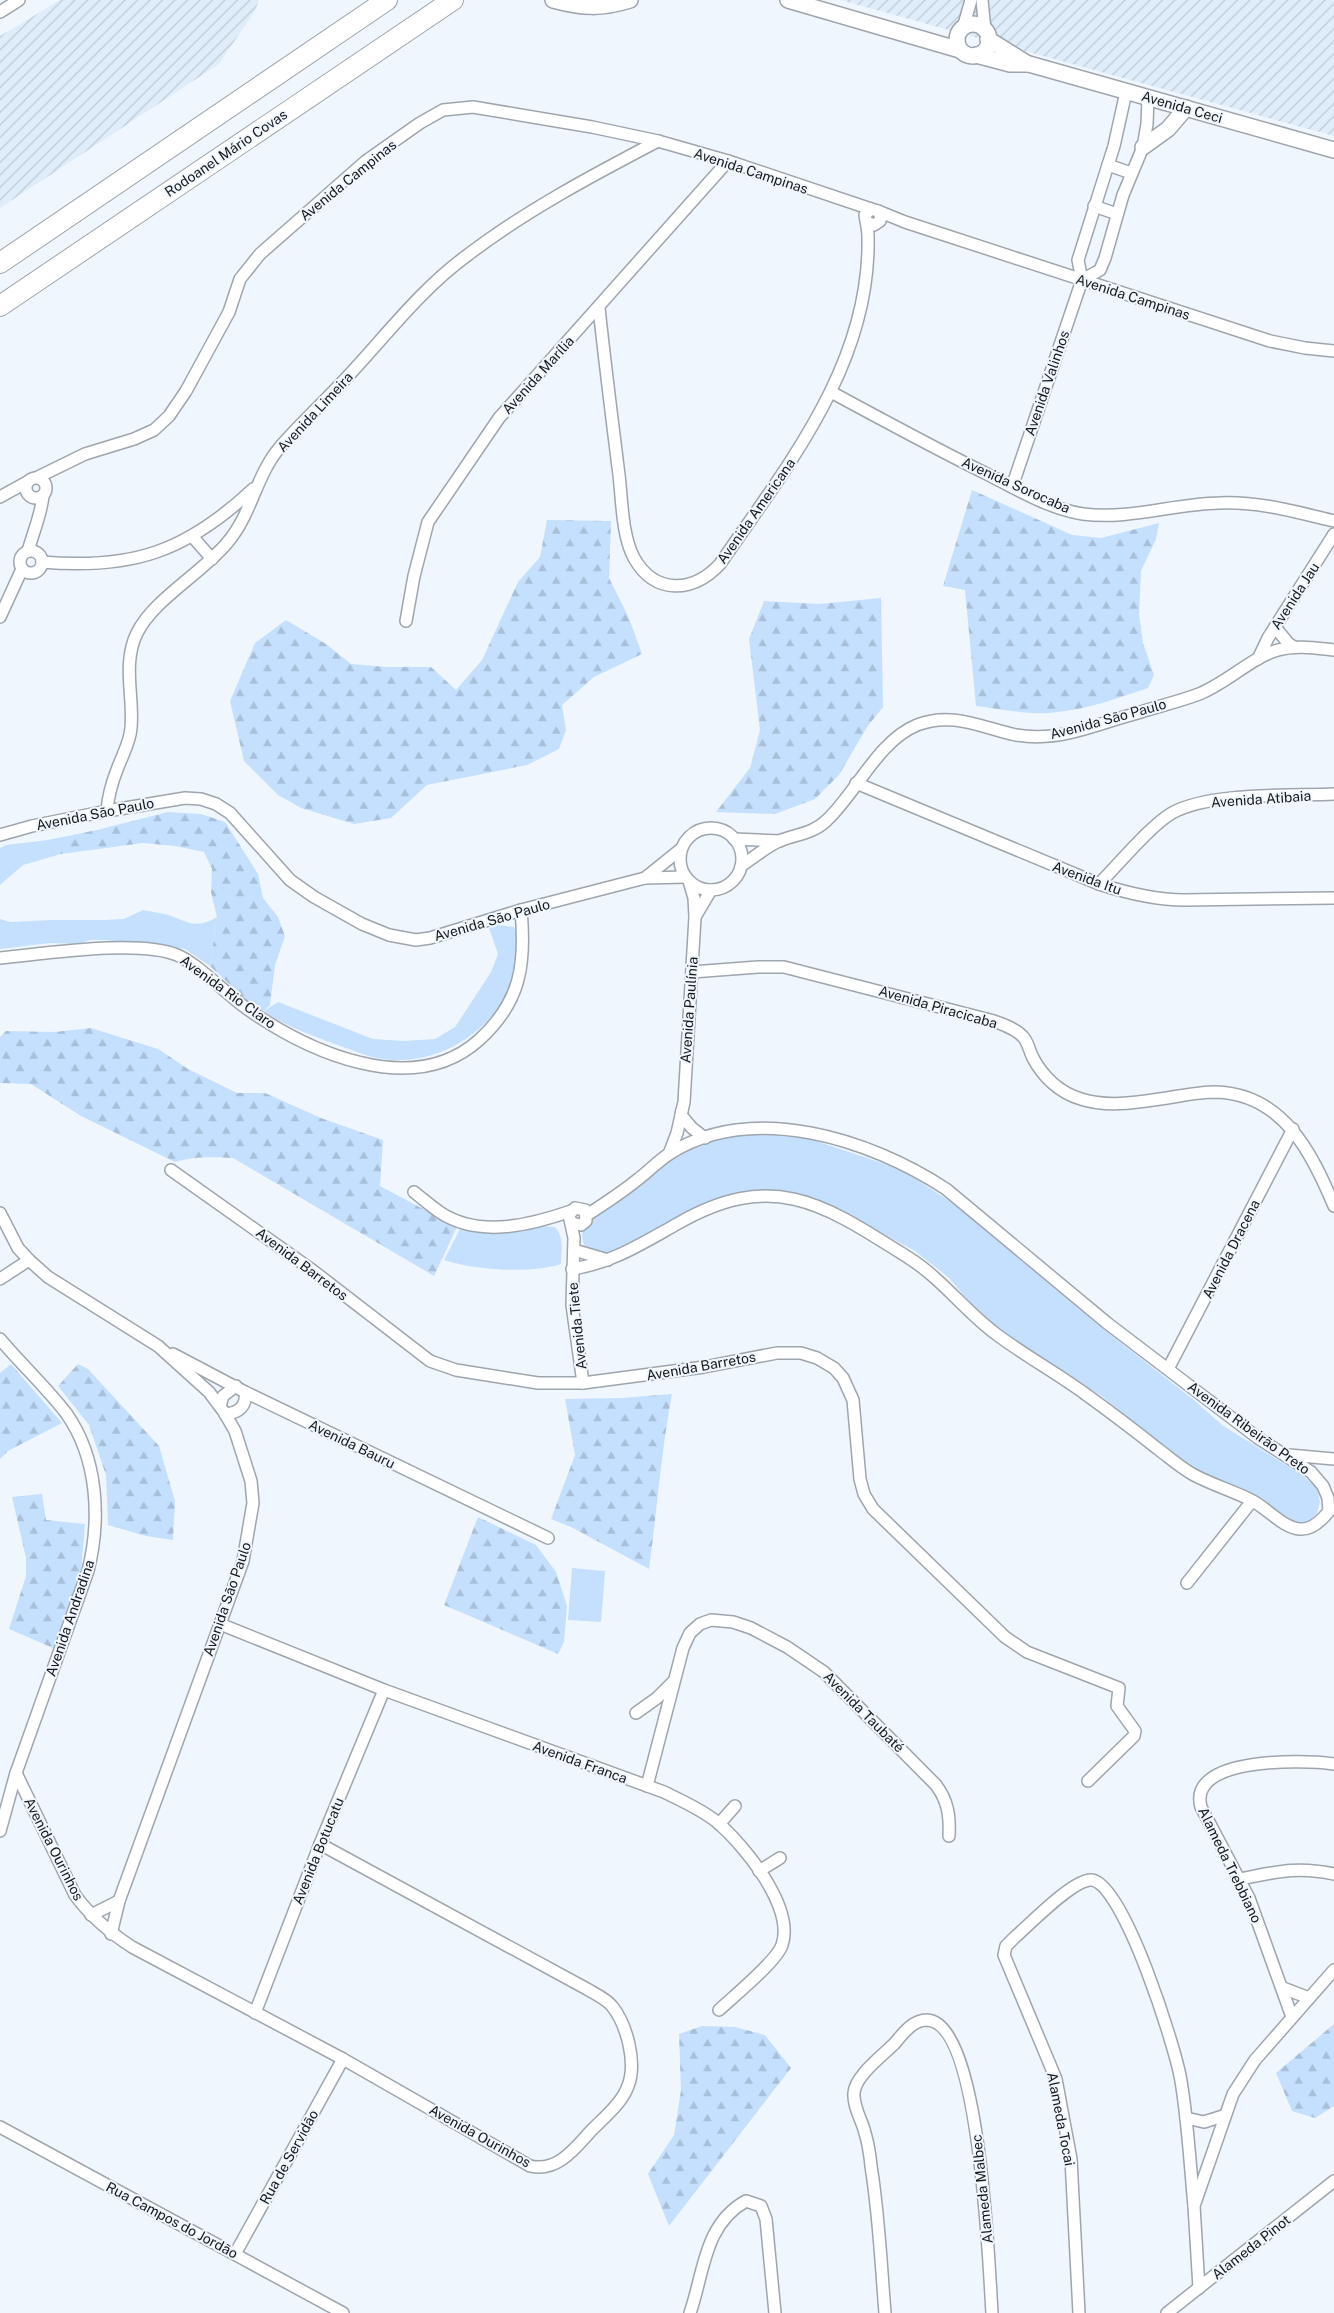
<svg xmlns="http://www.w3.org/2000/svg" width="1334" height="2313" font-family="'Public Sans',sans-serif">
  <defs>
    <pattern id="industrial-furrows" width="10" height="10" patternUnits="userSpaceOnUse" patternTransform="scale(1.25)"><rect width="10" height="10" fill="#dfedfa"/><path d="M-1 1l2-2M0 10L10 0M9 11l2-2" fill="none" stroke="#becad6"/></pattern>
    <pattern id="forest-firs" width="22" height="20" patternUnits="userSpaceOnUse" patternTransform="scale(1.25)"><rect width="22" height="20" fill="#c4e0fe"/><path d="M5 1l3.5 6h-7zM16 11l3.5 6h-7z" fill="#a8bfd9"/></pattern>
  </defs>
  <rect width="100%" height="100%" fill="#f0f6fd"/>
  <g fill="url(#industrial-furrows)">
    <path d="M60,0H259L255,11L219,64L0,208V36Z"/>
    <path d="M840,0H1334V136Z"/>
  </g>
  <g fill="#c4e0fe">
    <path d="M48,840L61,854L23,865L0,885V848L6,845Z"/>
    <path d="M143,910C152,912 163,913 171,916C190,923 197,929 217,917L210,966L185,949L104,940H90L78,944L50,943L0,949V919L10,922L52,920H104L124,919Z"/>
    <path d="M499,925L514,927C523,942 518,971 511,986C491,1030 446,1060 398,1060C374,1061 353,1050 332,1043C309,1034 284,1026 264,1011L278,1002L373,1039L403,1041L435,1039L455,1027L491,972L498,954L489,928Z"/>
    <path d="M754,1132L801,1136L879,1162L905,1172L954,1204L1098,1325L1194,1400L1222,1425L1302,1475L1317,1488L1320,1502L1317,1513L1308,1522H1293L1261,1498L1198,1472L1161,1446L1103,1397L1000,1331L974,1307L949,1278L915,1251L813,1197L788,1193H768L644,1236L617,1250L601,1255L586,1250C583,1243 580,1236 584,1228C595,1208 619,1203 635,1189C655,1173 666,1160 691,1148C711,1139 733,1136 754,1132Z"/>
    <path d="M541,1226L555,1227C565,1239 561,1250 561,1264C532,1274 473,1270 444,1260L460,1229L507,1233Z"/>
    <path d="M572,1568L605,1571L601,1622L568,1620Z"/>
  </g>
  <g fill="url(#forest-firs)">
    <path d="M972,490L1072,535L1101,538L1159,523L1156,539L1141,571L1139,614L1143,643L1154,675L1148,688C1118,698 1088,709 1057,712C1030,716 1002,709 976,706L965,590L943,586Z"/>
    <path d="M547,520L611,521L609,578L628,616L642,654L594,677L562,705L566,730L559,749L527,765L427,785L391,818L354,824L301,808L278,795L244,761L230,701L255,643L286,620L326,644L351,664L387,667H431L456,690L482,660L518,582L540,557Z"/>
    <path d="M881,598L883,707L867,727L839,775L815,799L775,814L716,812L750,768L760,730L749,639L764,601L819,604Z"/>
    <path d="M168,812L201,814L225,822L258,874L263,898L278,917L285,936L275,965L270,1005L264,1011L247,1001L210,966L217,917L211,892L212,869L204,852L175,846L143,843L61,854L48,840L97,830Z"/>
    <path d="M91,1028L158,1049L188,1069L237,1093H265L321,1118L383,1140L380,1186L457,1227L434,1276L233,1158C212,1157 195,1156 175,1162L81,1116L31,1084L0,1083V1037L6,1031L55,1032Z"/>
    <path d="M11,1364L62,1423L8,1451L0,1459V1373Z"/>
    <path d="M78,1364L88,1369L159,1446L175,1501L173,1540L146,1536L108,1525L106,1475L89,1425L58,1386Z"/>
    <path d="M672,1394C661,1452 657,1510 649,1569L571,1527L551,1519L575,1455L565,1399L622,1398Z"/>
    <path d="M42,1494L46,1520L85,1524L81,1571L53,1648L9,1629L26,1576V1558L12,1497Z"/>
    <path d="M478,1517L536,1545L556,1572L567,1606L564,1642L558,1654L444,1605Z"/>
    <path d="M1334,2024V2106L1315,2118L1292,2111L1276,2073Z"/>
    <path d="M702,2026L735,2027L765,2035L791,2068L669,2226L648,2174L674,2135L681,2090L679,2034Z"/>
  </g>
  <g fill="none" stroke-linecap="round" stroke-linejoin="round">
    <g stroke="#9ea5ad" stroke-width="14">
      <g id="minor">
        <path d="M982,0L985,30"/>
        <path d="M0,12L19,0"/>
        <path d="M963,28L971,0"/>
        <path d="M1108,165L1131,173"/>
        <path d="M1094,206L1117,214"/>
        <path d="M878,211L905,222L1270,341L1305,348L1334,351"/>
        <path d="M1082,280L1100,270L1105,258L1123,195L1143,147L1147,124L1148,98"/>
        <path d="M599,308C605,364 612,419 619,475C622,500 622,536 634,558C655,595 693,593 720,564C787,466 871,364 868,237C868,229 866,222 865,215L871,209L878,211L881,217L880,221L874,225L867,222"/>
        <path d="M831,392C883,420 936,449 989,475C1018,490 1050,509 1083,514C1129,520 1173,504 1219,503C1258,501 1296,512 1334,521"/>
        <path d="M38,477L85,454L134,439L154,430L169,416L186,391L229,312L240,279L260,254L366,161L420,123L443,110L473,107L592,127L658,141L728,161L871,209"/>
        <circle cx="36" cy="488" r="10"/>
        <path d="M1012,487L1082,280L1078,260L1114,146L1126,92"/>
        <path d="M0,497L27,482"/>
        <path d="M192,536L212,559"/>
        <path d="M28,551C33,533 41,515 43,496"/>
        <circle cx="31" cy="562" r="11"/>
        <path d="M42,562C133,570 187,551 253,489"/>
        <path d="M0,617L22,569"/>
        <path d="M406,621L414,576L428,522L499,418L728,161"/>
        <path d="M1275,627L1288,643L1294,647"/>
        <path d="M1258,659L1268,638L1334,534"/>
        <path d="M856,783L1099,884C1127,893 1155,900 1184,900L1334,898"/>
        <path d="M107,811C108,795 112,782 118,767C123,754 130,742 131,728C134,697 122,663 137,633C153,600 202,573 227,543C252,514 255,477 280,447C302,422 327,399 350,374C388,333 423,287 469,254C527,210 593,175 658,141"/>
        <circle cx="711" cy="859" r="31"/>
        <path d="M0,835L32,826L107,811L185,798L201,799L216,804L230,813L290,880L314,897L362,924L389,935L416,940L430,938L521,910L645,878L686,877"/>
        <path d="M734,839L780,841"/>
        <path d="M741,866C753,858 766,847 779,841C796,834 813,834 827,820C856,793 878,741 917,725C953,711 982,728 1016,735C1034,738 1051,737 1069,733C1091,728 1112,720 1134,714C1155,707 1178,702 1199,694C1227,683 1252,657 1278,650C1296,645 1315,648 1334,650"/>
        <path d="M645,878L681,849"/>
        <path d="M1099,884C1117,866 1151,825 1172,813C1210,792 1290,796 1334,794"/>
        <path d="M695,917L711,890"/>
        <path d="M0,958C44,954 137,939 177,955C197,963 226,994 246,1008C307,1051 412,1100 479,1040C521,1002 526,964 521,910"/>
        <path d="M692,972L758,967H784L994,1021C1004,1025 1017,1029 1024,1038C1028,1043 1030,1052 1033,1058C1043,1077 1060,1093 1081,1099C1109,1108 1139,1102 1167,1098C1184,1095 1200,1092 1216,1092C1283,1094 1312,1153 1334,1206"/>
        <path d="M682,1110L681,1115L692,1128L705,1138"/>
        <path d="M669,1154L677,1133L684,1102L695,917L694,898L689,881"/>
        <path d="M171,1170L312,1270L430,1361L456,1370L538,1383H583L704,1367L777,1353H801L817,1358L834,1368L843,1378L853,1400L860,1479L864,1494L873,1509L1005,1637L1027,1652L1119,1688L1117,1706L1135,1731L1134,1736L1088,1781"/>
        <path d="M414,1192C423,1199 432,1207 441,1213C480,1238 531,1225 571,1211"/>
        <path d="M0,1213L18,1248L29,1260L48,1277L158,1346L209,1392L224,1412L235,1431L251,1481L253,1503L243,1561L119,1901L111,1934"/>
        <path d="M572,1223L581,1225L586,1221L585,1210L575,1208L569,1215L574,1238L572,1305L583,1383"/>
        <path d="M574,1250L608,1260"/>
        <path d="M572,1269C612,1263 643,1243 677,1224C774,1168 825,1205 909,1258C942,1279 965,1311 996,1334C1024,1355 1055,1372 1084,1393C1109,1411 1134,1430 1158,1449C1170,1458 1181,1468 1194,1475C1213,1485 1233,1491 1251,1500C1267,1508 1283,1528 1300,1529C1312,1530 1322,1520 1329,1511L1328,1498L1323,1486L1311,1472L1258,1438L1107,1323L946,1189C870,1139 752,1101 669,1154C658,1161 648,1172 637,1180C621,1193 604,1204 587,1215"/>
        <path d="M0,1279L29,1260"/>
        <path d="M0,1339C21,1364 46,1387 66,1413C98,1458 101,1519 88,1571L16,1773L0,1831"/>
        <path d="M173,1354L245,1392L548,1538"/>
        <path d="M1168,1369L1293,1129"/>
        <path d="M220,1406L223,1396L236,1386"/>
        <path d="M225,1414C239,1413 247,1406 245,1392"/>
        <path d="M1289,1455L1334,1459"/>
        <path d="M1187,1583L1252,1501"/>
        <path d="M220,1624L384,1690L664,1792C682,1801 701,1809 717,1822C744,1845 795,1907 782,1945C777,1961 734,1996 719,2010"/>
        <path d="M636,1713L657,1698L673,1682"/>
        <path d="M16,1773L75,1895C91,1917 109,1932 132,1947L343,2059L530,2166C556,2172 573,2151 589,2133C602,2119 621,2105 628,2086C637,2063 627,2025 612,2006C605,1998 595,1994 587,1989L320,1844"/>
        <path d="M647,1786L683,1648L690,1633L700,1624L711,1620L733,1622L751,1628L787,1647L824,1672L936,1785C948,1801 950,1816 949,1836"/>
        <path d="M719,1824L735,1806"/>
        <path d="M759,1871L780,1858"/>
        <path d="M1240,1879C1276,1872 1297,1866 1334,1874"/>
        <path d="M91,1915L119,1901"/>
        <path d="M1283,1988L1309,1998"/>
        <path d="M255,2013L320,1844L384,1690"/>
        <path d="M1292,2017L1249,1898L1201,1807C1187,1756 1304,1760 1334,1764"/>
        <path d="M1186,2118L1204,2122L1223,2116"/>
        <path d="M0,2127L343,2313"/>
        <path d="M235,2254L343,2059"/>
        <path d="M1199,2288L1194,2206L1233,2094L1255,2060L1334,1970"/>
        <path d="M690,2313C704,2273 704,2224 746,2201L761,2206L766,2219L775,2313"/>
        <path d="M885,2313C881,2264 879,2215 871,2166C870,2155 868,2143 865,2133C862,2120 853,2107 854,2093C855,2076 882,2056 894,2044C902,2035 912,2020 927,2020C981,2022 989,2270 992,2313"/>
        <path d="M1079,2313L1071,2159L1056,2079L1004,1955L1006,1946L1014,1938C1029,1925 1074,1878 1092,1880C1124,1884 1176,2049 1181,2081C1188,2123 1190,2164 1194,2206"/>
        <path d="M1167,2313L1334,2181"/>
      </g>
    </g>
    <g stroke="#9ea5ad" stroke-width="18">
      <g id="secondary">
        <path d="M553,0C583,8 601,9 630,0"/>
        <path d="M788,0L960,50"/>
        <circle cx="973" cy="40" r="16"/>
        <path d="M988,39L1028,64"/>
        <path d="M976,55L1010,64H1029L1334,150"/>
        <path d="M1143,147L1168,129L1186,108"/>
      </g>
    </g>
    <g stroke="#9ea5ad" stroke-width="22">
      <g id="motorway">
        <path d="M0,263L387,0"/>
        <path d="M0,306L453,0"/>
      </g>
    </g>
    <use href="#minor" stroke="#fff" stroke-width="11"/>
    <use href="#secondary" stroke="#fff" stroke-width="15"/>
    <use href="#motorway" stroke="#fff" stroke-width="20"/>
  </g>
  <g text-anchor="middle" stroke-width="4" stroke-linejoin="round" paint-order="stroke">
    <g font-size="14" fill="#15171a" stroke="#f0f6fd">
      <text transform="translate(1182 107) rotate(16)" y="5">Avenida Ceci</text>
      <text transform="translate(226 153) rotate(-34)" y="5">Rodoanel Mário Covas</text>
      <text transform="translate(751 171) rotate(18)" y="5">Avenida Campinas</text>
      <text transform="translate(348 180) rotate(-39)" y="5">Avenida Campinas</text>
      <text transform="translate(1133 297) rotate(18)" y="5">Avenida Campinas</text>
      <text transform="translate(538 375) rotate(-48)" y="5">Avenida Marília</text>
      <text transform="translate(1047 383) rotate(-71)" y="5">Avenida Valinhos</text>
      <text transform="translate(315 412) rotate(-47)" y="5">Avenida Limeira</text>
      <text transform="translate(1016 485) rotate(24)" y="5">Avenida Sorocaba</text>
      <text transform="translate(756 511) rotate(-55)" y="5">Avenida Americana</text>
      <text transform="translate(1295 596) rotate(-57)" y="5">Avenida Jau</text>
      <text transform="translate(1108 719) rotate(-15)" y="5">Avenida São Paulo</text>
      <text transform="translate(1261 799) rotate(-4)" y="5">Avenida Atibaia</text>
      <text transform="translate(95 814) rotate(-11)" y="5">Avenida São Paulo</text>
      <text transform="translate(1087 878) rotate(20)" y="5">Avenida Itu</text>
      <text transform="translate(492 920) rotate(-16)" y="5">Avenida São Paulo</text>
      <text transform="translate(228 992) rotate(36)" y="5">Avenida Rio Claro</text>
      <text transform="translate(938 1007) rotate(16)" y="5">Avenida Piracicaba</text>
      <text transform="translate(689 1010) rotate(-86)" y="5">Avenida Paulínia</text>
      <text transform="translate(1231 1249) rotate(-63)" y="5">Avenida Dracena</text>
      <text transform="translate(302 1264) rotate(37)" y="5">Avenida Barretos</text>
      <text transform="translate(577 1326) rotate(-96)" y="5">Avenida Tiete</text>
      <text transform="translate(701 1366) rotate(-10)" y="5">Avenida Barretos</text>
      <text transform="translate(1249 1428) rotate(36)" y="5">Avenida Ribeirão Preto</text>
      <text transform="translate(352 1444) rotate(26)" y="5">Avenida Bauru</text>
      <text transform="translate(227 1599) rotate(-71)" y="5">Avenida São Paulo</text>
      <text transform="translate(70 1618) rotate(-71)" y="5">Avenida Andradina</text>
      <text transform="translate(864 1712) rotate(45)" y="5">Avenida Taubaté</text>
      <text transform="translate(580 1762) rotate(20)" y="5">Avenida Franca</text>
      <text transform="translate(54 1849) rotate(63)" y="5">Avenida Ourinhos</text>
      <text transform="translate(318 1851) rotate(-68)" y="5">Avenida Botucatu</text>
      <text transform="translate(1230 1865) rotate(64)" y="5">Alameda Trebbiano</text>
      <text transform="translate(1061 2119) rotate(79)" y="5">Alameda Tocai</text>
      <text transform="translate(480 2136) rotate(29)" y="5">Avenida Ourinhos</text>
      <text transform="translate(289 2157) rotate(-61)" y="5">Rua de Servidão</text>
      <text transform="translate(982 2189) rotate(-96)" y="5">Alameda Malbec</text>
      <text transform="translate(172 2220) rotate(28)" y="5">Rua Campos do Jordão</text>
      <text transform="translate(1251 2247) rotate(-38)" y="5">Alameda Pinot</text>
    </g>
  </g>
</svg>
